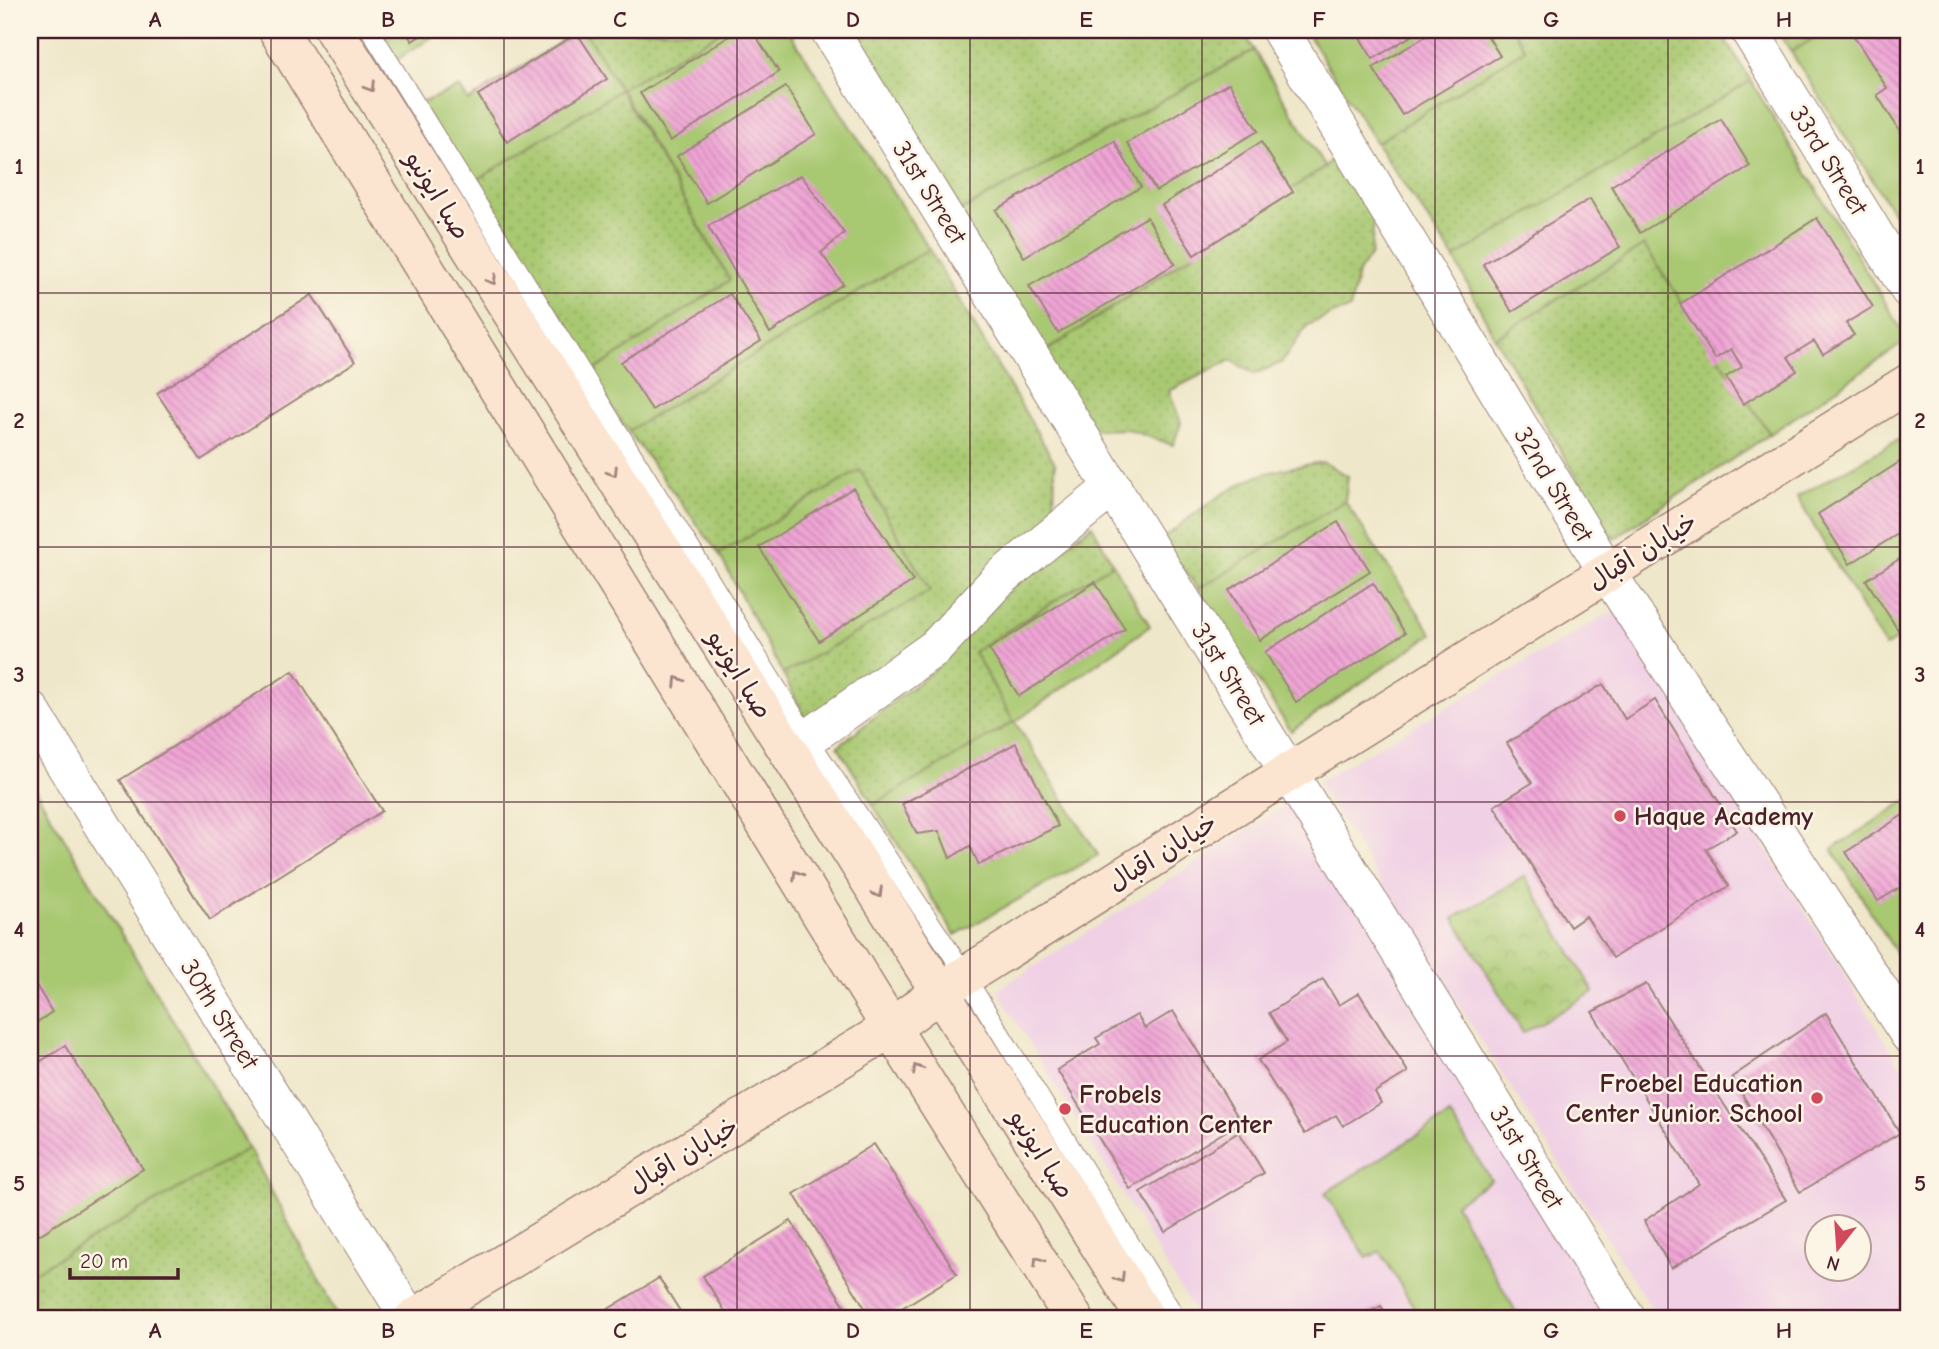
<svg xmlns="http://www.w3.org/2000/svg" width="1939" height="1349" font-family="'Comic Neue','Playpen Sans Arabic',sans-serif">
  <defs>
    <pattern id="grass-dots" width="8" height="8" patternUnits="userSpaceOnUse" patternTransform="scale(1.75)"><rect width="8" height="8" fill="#a8c871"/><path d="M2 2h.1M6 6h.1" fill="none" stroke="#92ab62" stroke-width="1.8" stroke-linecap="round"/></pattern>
    <pattern id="park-crowns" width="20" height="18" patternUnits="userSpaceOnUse" patternTransform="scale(1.75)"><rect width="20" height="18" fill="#a8c871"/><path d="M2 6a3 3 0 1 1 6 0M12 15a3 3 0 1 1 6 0" fill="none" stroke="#92ab62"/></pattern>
    <pattern id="building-back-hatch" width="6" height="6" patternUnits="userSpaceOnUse" patternTransform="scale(1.75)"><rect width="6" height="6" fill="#f0a5d6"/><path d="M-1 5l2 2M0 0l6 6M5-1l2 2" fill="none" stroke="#c486ae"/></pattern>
  </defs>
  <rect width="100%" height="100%" fill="#fcf5e5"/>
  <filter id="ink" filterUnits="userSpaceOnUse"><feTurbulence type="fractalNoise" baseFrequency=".0143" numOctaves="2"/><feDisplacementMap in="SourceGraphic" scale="14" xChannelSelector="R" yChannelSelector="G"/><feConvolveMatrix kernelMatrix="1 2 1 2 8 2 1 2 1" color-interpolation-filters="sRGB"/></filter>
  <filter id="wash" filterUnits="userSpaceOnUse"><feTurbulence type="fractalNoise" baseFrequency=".00686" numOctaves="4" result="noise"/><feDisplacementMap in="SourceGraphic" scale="28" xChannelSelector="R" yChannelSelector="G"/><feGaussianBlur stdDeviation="1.57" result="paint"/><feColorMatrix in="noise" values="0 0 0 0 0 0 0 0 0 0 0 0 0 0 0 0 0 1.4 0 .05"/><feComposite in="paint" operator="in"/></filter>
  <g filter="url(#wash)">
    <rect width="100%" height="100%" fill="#efe7c9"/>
    <g fill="#f0d0e5" fill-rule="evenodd">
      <path d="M1617,609L1909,1079V1319H1658L1317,782ZM1816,1226H1858V1268H1816Z"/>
      <path d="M1303,794L1607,1319H1199L997,990Z"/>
    </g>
    <g fill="url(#grass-dots)" stroke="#79744e" stroke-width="2">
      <path d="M376,30H443L395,61Z"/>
      <path d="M584,30H724L620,89L730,280L589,374L471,184L620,89Z"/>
      <path d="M844,30H1242L1254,50L959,212Z"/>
      <path d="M1513,30H1719L1751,81L1454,258L1376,143L1524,50Z"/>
      <path d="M1778,30H1828L1791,52Z"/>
      <path d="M1334,155L1374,217L1371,254L1358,273L1350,309L1332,314L1308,325L1281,363L1254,374L1231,360L1169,391L1181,423L1173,445L1127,429L1090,430L1043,353L1325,167Z"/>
      <path d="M1644,245L1770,434L1613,539L1495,338Z"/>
      <path d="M929,249L1055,463L1054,517L938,629L806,720L783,674L930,591L860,471L719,554L628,431Z"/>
      <path d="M1323,462L1348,476L1345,501L1198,589L1161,540C1189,518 1219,493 1253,478C1275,469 1300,466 1323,462Z"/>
      <path d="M1092,525L1113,564L975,652L1014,722L873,805L838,746L941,664L982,611Z"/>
      <path d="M249,1148L336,1314L328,1319H30V1274Z"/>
    </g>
    <path fill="url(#park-crowns)" stroke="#79744e" stroke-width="2" d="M1525,876L1594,992L1523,1033L1454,918Z"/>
    <g fill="#a8c871" stroke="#79744e" stroke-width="2">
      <path d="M579,30H584L620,89L724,30H788L929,249L628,431L589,374L730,280L621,89L471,184L418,104L460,87L468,101Z"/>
      <path d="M1305,30H1513L1525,49L1376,143Z"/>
      <path d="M1828,30H1909V237L1791,52Z"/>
      <path d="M1254,50L1325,167L1043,353L959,212Z"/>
      <path d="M1751,81L1908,340L1770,434L1644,245L1495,338L1454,258Z"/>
      <path d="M1909,434V631L1885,647L1797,497Z"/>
      <path d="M860,470L930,591L783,674L719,554Z"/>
      <path d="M1345,501L1432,634L1291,731L1198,589Z"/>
      <path d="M1113,564L1150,626L1015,722L1098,855L955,935L873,805L1014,722L974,652Z"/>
      <path d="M30,781L249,1148L30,1274Z"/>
      <path d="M1909,799V974L1832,849Z"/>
      <path d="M1450,1115L1491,1180L1455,1204L1520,1319H1421L1380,1251L1367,1258L1325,1193Z"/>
    </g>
    <g id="blocks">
      <g fill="url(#building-back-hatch)">
        <path d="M405,30H429L412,41Z"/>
        <path d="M739,30H752L779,72L670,141L640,93Z"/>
        <path d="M1355,30H1421L1373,59Z"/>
        <path d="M1436,30H1484L1500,56L1402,115L1373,68Z"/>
        <path d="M1850,30H1909V133L1903,136L1877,95L1887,88Z"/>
        <path d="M577,33L607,79L507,142L478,95Z"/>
        <path d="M1229,83L1258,131L1156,191L1127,143Z"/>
        <path d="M786,87L816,134L707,203L677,156Z"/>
        <path d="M1721,119L1750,166L1640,233L1611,186Z"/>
        <path d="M1114,141L1141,187L1024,257L996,210Z"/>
        <path d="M1261,142L1293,192L1194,255L1162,205Z"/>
        <path d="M801,175L844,233L821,253L843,284L770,333L708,226Z"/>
        <path d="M1590,199L1620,247L1512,312L1483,264Z"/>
        <path d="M1147,217L1175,264L1058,333L1029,286Z"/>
        <path d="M1817,218L1873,307L1846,323L1854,335L1823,354L1814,341L1788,357L1797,371L1743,404L1726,377L1742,367L1731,349L1715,359L1680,304Z"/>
        <path d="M730,294L761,341L652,410L621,362Z"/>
        <path d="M312,295L355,362L201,460L157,393Z"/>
        <path d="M1909,456V527L1850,564L1818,514Z"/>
        <path d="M853,488L913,581L819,641L759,547Z"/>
        <path d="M1338,522L1370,571L1260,640L1229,590Z"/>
        <path d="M1909,553V623L1898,630L1866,580Z"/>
        <path d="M1095,582L1125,629L1019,696L989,649Z"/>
        <path d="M1373,583L1405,633L1296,702L1265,652Z"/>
        <path d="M293,671L382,811L210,920L120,780Z"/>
        <path d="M1603,684L1625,719L1655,700L1737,831L1706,849L1729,886L1613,958L1586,916L1570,927L1494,806L1532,783L1507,743Z"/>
        <path d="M1016,743L1058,826L979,865L970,846L950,858L939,831L917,834L902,804Z"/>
        <path d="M1909,811V882L1878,901L1846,852Z"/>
        <path d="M1909,903V924L1900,909Z"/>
        <path d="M30,975L52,1012L30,1027Z"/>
        <path d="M1323,979L1339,1005L1359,993L1408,1072L1375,1092L1381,1103L1343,1126L1336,1115L1305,1134L1258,1060L1287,1042L1269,1013Z"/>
        <path d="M1646,984L1786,1200L1671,1268L1644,1221L1699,1184L1592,1012Z"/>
        <path d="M1173,1011L1241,1122L1130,1189L1057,1070L1100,1044L1096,1038L1137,1015L1145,1028Z"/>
        <path d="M1826,1013L1900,1133L1800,1192L1732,1077Z"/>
        <path d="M65,1046L143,1169L39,1235L30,1220V1068Z"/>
        <path d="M1239,1132L1264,1173L1165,1232L1140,1192Z"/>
        <path d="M874,1144L957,1274L884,1319H872L794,1194Z"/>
        <path d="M791,1221L853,1319H730L703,1276Z"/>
        <path d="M659,1278L685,1319H592Z"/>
        <path d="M1381,1306L1390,1319H1358Z"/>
      </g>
    </g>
  </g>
  <g filter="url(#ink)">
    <use href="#blocks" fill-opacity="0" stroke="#9c837a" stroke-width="2"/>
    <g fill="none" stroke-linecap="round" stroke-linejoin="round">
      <g stroke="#9c837a" stroke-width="20">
        <path id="lane" d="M370,30L808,738L949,950L1177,1319"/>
      </g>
      <g stroke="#9c837a" stroke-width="39">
        <g id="street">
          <path d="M829,30L1627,1319"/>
          <path d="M1280,30L1607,572L1909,1035"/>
          <path d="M1749,30L1909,290"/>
          <path d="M30,709L410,1319"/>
          <path d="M789,752L936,647L998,580L1113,487"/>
        </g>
      </g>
      <g stroke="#9c837a" stroke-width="41">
        <g id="secondary">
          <path d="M278,30L891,1028L1074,1319"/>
          <path d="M334,30L1146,1319"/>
          <path d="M413,1319L891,1028L941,991L1909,383"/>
        </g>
      </g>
      <use href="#lane" stroke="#fff" stroke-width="18"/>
      <use href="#street" stroke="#fff" stroke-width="37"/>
      <use href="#secondary" stroke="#fce5d0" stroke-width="38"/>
    </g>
    <defs><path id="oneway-chevron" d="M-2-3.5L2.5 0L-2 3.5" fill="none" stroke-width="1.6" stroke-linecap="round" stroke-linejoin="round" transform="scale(1.75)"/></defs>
    <g stroke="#a3827e">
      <use href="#oneway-chevron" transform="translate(370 87) rotate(58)"/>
      <use href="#oneway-chevron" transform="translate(492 280) rotate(58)"/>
      <use href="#oneway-chevron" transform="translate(613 472) rotate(58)"/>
      <use href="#oneway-chevron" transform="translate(678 681) rotate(-122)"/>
      <use href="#oneway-chevron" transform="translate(797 875) rotate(-122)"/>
      <use href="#oneway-chevron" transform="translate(878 893) rotate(58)"/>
      <use href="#oneway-chevron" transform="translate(917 1069) rotate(-122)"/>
      <use href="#oneway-chevron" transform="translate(1038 1261) rotate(-122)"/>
      <use href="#oneway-chevron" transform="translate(1120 1278) rotate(58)"/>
    </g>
  </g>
  <path fill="none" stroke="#4a1f2b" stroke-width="2" stroke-opacity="0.55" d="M271,30V1319M504,30V1319M737,30V1319M970,30V1319M1202,30V1319M1435,30V1319M1668,30V1319M30,293H1909M30,547H1909M30,802H1909M30,1056H1909"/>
  <g fill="#d1495b" stroke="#fcf5e5" stroke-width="2.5">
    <circle cx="1620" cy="816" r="7"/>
    <circle cx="1817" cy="1098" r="7"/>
    <circle cx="1065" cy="1109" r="7"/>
  </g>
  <g text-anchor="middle" stroke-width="5" stroke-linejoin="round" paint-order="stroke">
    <g font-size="26" fill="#4a1f2b" stroke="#fcf5e5">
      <text transform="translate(1829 160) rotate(58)" y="9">33rd Street</text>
      <text transform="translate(930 192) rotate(58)" y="9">31st Street</text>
      <text transform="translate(438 195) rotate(58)" y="9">صبا ایونیو</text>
      <text transform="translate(1554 484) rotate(59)" y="9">32nd Street</text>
      <text transform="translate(1642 551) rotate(-32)" y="9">خیابان اقبال</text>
      <text transform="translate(740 674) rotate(58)" y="9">صبا ایونیو</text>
      <text transform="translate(1229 674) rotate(58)" y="9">31st Street</text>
      <text transform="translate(1162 852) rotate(-32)" y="9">خیابان اقبال</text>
      <text transform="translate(220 1014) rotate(58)" y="9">30th Street</text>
      <text transform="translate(1042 1154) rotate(58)" y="9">صبا ایونیو</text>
      <text transform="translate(683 1155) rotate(-31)" y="9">خیابان اقبال</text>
      <text transform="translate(1527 1157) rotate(58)" y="9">31st Street</text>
    </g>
    <g font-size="26" font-weight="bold" fill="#4a1f2b" stroke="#fcf5e5" text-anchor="start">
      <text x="1634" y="825">Haque Academy</text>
      <text x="1803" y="1092" text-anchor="end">Froebel Education<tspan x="1803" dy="30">Center Junior. School</tspan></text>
      <text x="1079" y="1103">Frobels<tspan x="1079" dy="30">Education Center</tspan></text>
    </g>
  </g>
  <rect width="1939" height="1349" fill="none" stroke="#fcf5e5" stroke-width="77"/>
  <g transform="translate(1838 1248) rotate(197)"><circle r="33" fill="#fcf5e5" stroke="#b59f9b" stroke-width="2"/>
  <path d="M0-5L12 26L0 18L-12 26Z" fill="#d1495b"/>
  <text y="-10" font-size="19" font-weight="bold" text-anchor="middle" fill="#4a1f2b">N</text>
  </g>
  <path d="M70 1268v10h108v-10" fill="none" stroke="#4a1f2b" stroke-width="3.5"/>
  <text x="80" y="1268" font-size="21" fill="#4a1f2b" stroke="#fcf5e5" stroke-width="5" paint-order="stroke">20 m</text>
  <rect x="38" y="38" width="1862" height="1272" fill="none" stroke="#4a1f2b" stroke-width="2.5"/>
  <g font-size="23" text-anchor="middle" font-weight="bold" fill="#4a1f2b">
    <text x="155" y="27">A</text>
    <text x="388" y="27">B</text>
    <text x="620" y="27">C</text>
    <text x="853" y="27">D</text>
    <text x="1086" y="27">E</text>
    <text x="1319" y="27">F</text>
    <text x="1551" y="27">G</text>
    <text x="1784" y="27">H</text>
    <text x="19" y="174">1</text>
    <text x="1920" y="174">1</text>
    <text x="19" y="428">2</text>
    <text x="1920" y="428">2</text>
    <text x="19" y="682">3</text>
    <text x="1920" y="682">3</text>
    <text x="19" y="937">4</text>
    <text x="1920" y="937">4</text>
    <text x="19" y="1191">5</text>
    <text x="1920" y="1191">5</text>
    <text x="155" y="1338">A</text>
    <text x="388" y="1338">B</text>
    <text x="620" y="1338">C</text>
    <text x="853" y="1338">D</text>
    <text x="1086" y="1338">E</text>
    <text x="1319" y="1338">F</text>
    <text x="1551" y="1338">G</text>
    <text x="1784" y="1338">H</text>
  </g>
</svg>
